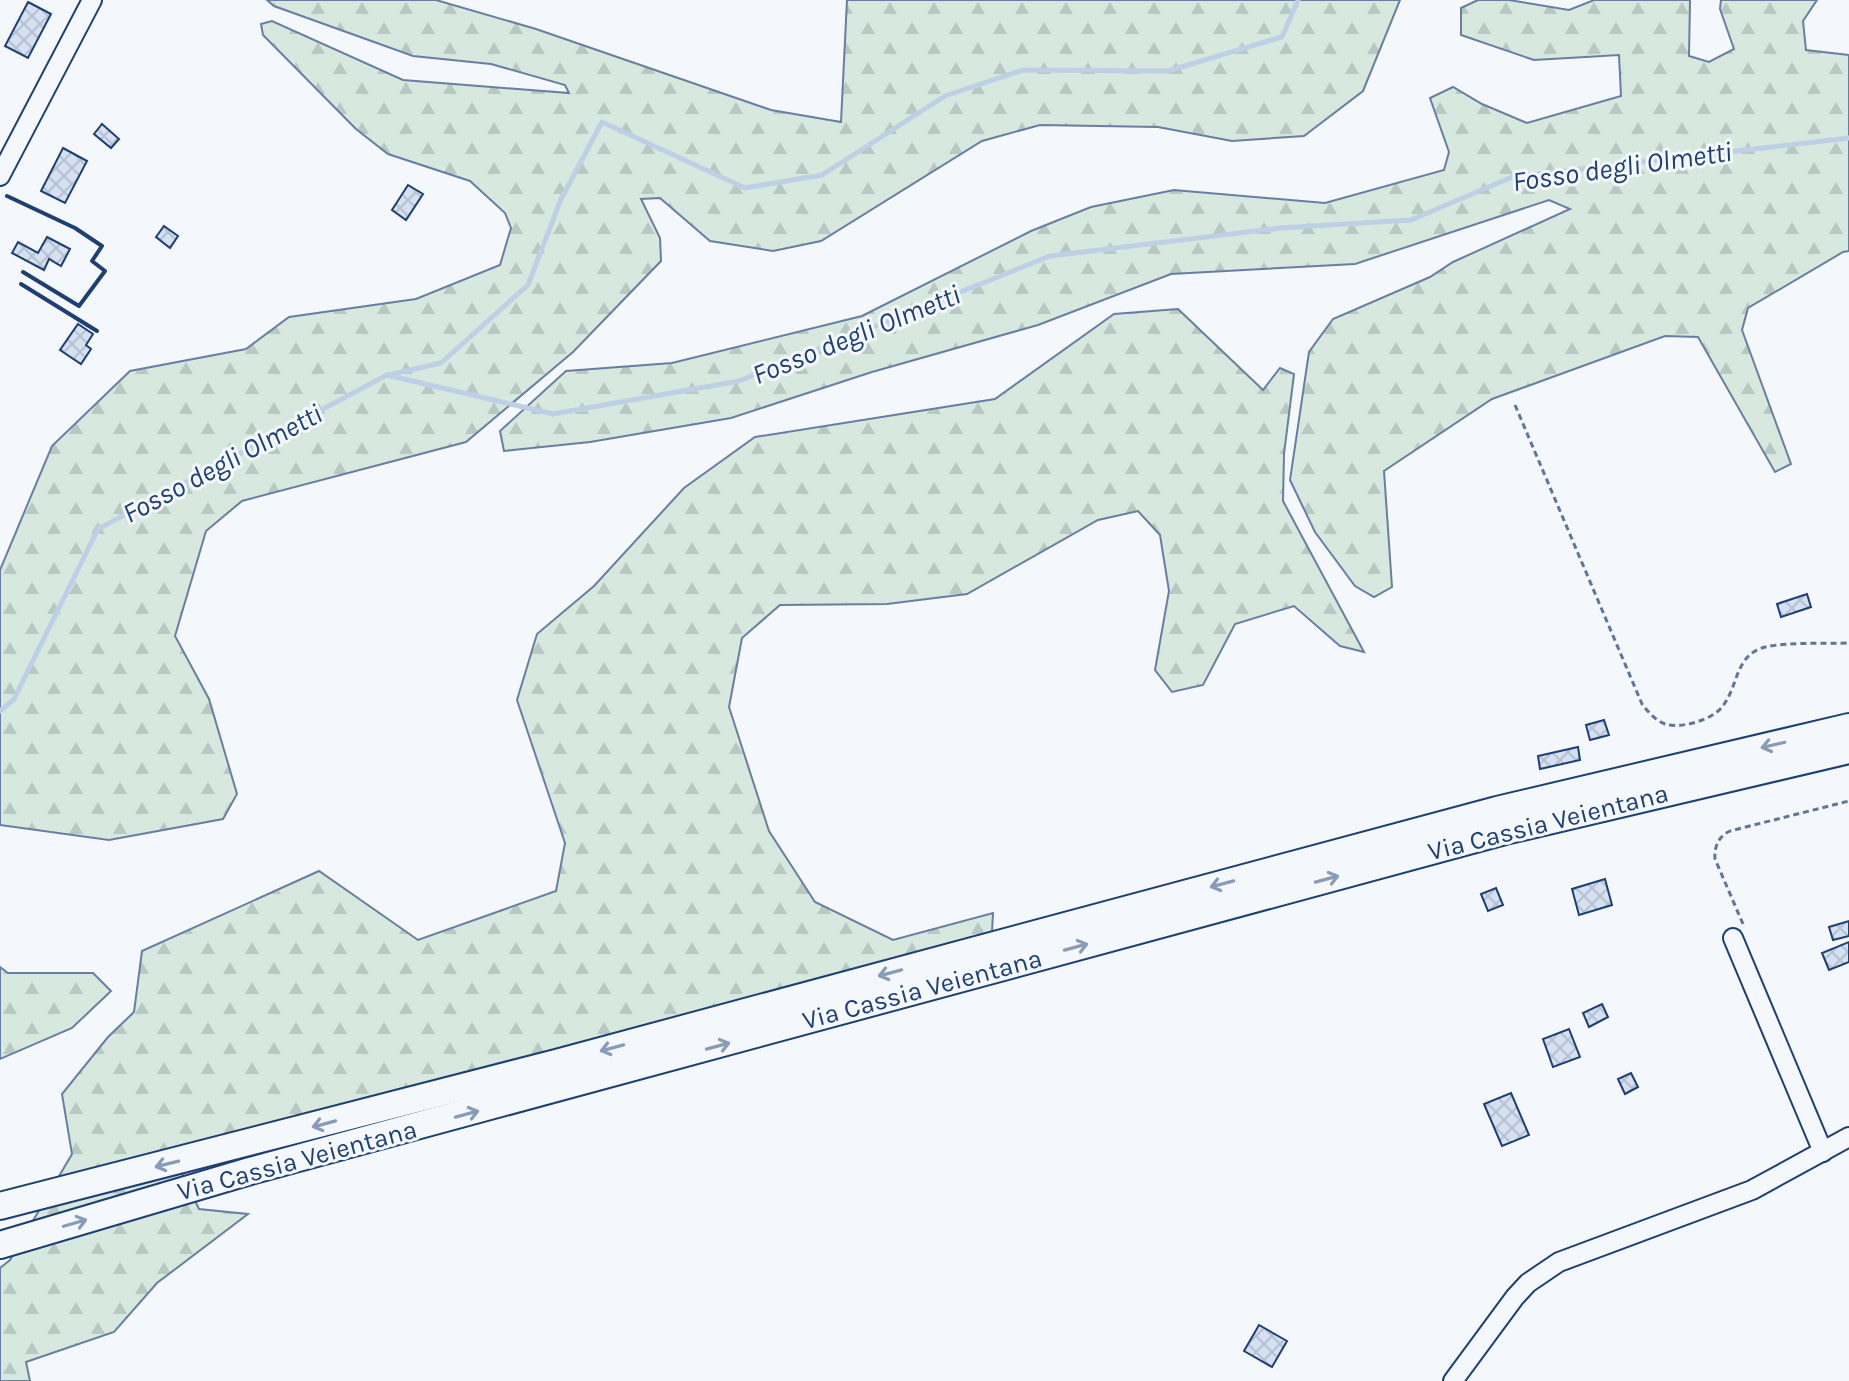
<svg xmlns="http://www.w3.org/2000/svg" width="1849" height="1381" font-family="Karla,sans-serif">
  <defs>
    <pattern id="forest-firs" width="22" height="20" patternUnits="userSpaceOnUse" patternTransform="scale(2)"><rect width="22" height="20" fill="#d7e8df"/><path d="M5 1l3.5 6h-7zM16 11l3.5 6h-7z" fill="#b8c8c3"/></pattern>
    <pattern id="building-cross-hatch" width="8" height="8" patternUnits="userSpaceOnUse" patternTransform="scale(2)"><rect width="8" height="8" fill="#d5e0f0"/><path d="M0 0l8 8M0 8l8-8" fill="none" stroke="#b6c1d1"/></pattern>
  </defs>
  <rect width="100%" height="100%" fill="#f4f7fb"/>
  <g fill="url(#forest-firs)" stroke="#687fa3" stroke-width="2">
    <path d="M267,0H436L536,29L771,110L841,122L847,0H1400L1363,91L1304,136L1232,141L1158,127L1040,125L982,141L821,241L773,251L710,241L660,198L641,199L660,238L661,261L573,352L466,442L242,501L206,531L175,636L209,699L237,794L223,819L109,840L0,825V570L52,446L130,371L246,349L289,317L416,299L500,265L511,228L505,213L470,181L388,154L356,129L263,35L261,24L272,21L403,80L569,93L565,85L491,64L413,56L274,6Z"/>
    <path d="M1478,0H1509L1569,10L1594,0H1690L1689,56L1709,62L1734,49L1720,9L1721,0H1817L1803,21L1806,50L1849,55V251L1843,252L1748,308L1742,330L1791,464L1775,472L1698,337L1665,336L1492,399L1384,471L1392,587L1374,597L1355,586L1315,532L1290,480L1309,352L1333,319L1430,277L1453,262L1570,209L1549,200L1355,264L1171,274L1038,325L872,372L731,418L590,442L504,451L500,431L566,371L672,363L862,316L1031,231L1091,207L1174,190L1325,203L1444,170L1449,152L1430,98L1453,87L1482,104L1527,123L1621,96L1619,55L1534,60L1461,35V8Z"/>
    <path d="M1178,309L1263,390L1280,368L1294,374L1284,454L1283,501L1364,652L1340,646L1294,606L1235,624L1203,685L1172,692L1155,670L1169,591L1160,535L1138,511L1098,520L967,594L887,604L780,605L742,638L729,707L769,831L815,902L893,940L993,913L992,932L174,1157L199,1209L248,1214L157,1283L114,1332L26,1362L30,1381H0V1268L10,1260L72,1154L62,1094L108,1037L134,1012L142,951L319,871L418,940L556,891L565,843L517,700L537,634L594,586L684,488L755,437L995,399L1114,314Z"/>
    <path d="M0,967L8,973H93L111,991L72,1028L0,1059Z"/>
  </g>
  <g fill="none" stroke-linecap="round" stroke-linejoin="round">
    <g stroke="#bed0e5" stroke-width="5">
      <path d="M388,375L441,363L528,285L561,199L602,122L745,188L822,175L945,96L1023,70L1168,71L1282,37L1298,0"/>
      <path d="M0,711L14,699L98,529L387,375L553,414L739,381L1050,256L1280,228L1411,220L1512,177L1849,138"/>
    </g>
  </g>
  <g fill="url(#building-cross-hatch)" stroke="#1d3f73" stroke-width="2">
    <path d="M28,2L51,14L28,58L5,46Z"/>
    <path d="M102,124L119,139L111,148L94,134Z"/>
    <path d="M63,148L87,161L65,203L41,191Z"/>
    <path d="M408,185L423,194L406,220L392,210Z"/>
    <path d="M164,226L178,236L170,248L156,237Z"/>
    <path d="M47,237L70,249L61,266L49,259L44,270L12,253L18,242L38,253Z"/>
    <path d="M78,324L93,334L86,345L91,349L81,364L60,350Z"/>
    <path d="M1807,594L1811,607L1781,617L1777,604Z"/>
    <path d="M1604,720L1609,735L1590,740L1586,725Z"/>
    <path d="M1578,747L1580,760L1540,769L1538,756Z"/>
    <path d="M1605,879L1612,905L1579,915L1572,889Z"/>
    <path d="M1496,888L1503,905L1488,911L1481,894Z"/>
    <path d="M1849,921V936L1833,940L1829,927Z"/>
    <path d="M1849,942V962L1829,970L1822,953Z"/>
    <path d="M1602,1004L1608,1017L1589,1027L1583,1013Z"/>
    <path d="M1569,1029L1580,1057L1553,1067L1543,1039Z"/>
    <path d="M1631,1073L1638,1087L1625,1094L1618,1079Z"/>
    <path d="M1511,1093L1529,1135L1502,1146L1484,1104Z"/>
    <path d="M1259,1325L1287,1341L1272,1367L1244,1351Z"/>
  </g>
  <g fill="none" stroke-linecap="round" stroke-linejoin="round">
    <g stroke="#1d3f73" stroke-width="22">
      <g id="minor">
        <path d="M0,176L92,0"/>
        <path d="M1733,938L1823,1152"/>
        <path d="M1453,1381L1515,1297L1528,1283L1559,1262L1752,1190L1849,1137"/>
      </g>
    </g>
    <g stroke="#1d3f73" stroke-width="30">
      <g id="highway">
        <path d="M0,1206L556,1063L1497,810L1849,727"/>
        <path d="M0,1245L250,1171L1505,831L1849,750"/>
      </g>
    </g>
    <g stroke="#5e769c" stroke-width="3" stroke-dasharray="6 4" stroke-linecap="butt">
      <path d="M1515,405L1642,704C1648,712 1655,720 1665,724C1681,729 1712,720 1722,707C1737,689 1735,661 1757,650C1774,641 1827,644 1849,643"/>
      <path d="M1743,924L1715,859C1714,846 1719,836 1730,831L1849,801"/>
    </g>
    <use href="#minor" stroke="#f4f7fb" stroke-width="18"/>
    <use href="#highway" stroke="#f4f7fb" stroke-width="26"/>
    <g stroke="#1d3f73" stroke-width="4">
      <path d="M7,196L75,228L102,246L92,261L105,271L79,306L23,272"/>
      <path d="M21,284L97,331"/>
    </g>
  </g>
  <defs><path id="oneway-shaft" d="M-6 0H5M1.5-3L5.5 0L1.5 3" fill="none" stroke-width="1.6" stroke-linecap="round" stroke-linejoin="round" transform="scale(2)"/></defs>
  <g stroke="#889bb7">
    <use href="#oneway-shaft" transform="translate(1773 745) rotate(167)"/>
    <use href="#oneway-shaft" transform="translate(1327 879) rotate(-15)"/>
    <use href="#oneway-shaft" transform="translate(1222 884) rotate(165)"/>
    <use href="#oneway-shaft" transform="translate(1076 947) rotate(-15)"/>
    <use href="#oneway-shaft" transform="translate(890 973) rotate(165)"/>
    <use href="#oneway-shaft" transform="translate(718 1046) rotate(-15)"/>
    <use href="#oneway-shaft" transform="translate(612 1048) rotate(165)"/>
    <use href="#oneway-shaft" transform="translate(467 1114) rotate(-15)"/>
    <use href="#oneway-shaft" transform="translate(324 1124) rotate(165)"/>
    <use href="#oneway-shaft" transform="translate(167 1164) rotate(166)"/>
    <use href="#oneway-shaft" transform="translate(75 1223) rotate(-16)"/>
  </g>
  <g text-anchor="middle" stroke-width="6" stroke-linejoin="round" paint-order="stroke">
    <g font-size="26" fill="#1d3f73" stroke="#f4f7fb">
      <text transform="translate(1548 822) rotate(-14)" y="9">Via Cassia Veientana</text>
      <text transform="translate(922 989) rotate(-15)" y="9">Via Cassia Veientana</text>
      <text transform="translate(297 1160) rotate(-15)" y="9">Via Cassia Veientana</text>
    </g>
    <g font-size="28" font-style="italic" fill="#1d3f73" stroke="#f4f7fb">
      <text transform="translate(1622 166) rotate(-8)" y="10">Fosso degli Olmetti</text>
      <text transform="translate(856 334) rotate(-22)" y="10">Fosso degli Olmetti</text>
      <text transform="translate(222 463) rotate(-28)" y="10">Fosso degli Olmetti</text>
    </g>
  </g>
</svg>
